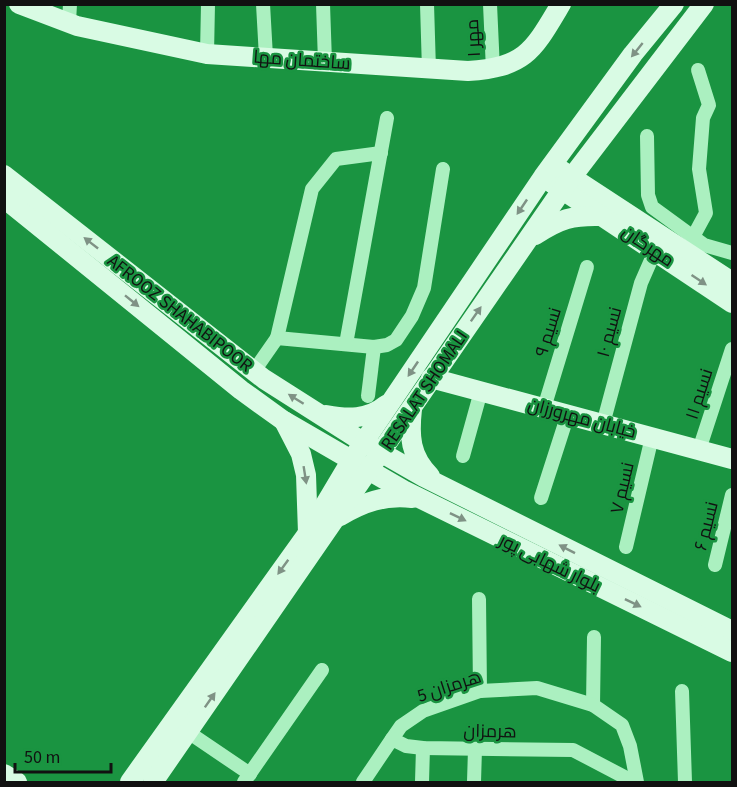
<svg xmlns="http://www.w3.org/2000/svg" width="737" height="787" font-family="'Source Sans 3',Cairo,sans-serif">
  <rect width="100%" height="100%" fill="#1a9441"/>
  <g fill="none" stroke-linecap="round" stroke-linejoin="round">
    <g stroke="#abf0c0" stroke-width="14">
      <path d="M263,4L266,57"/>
      <path d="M323,4L325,62"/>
      <path d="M427,4L429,70"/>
      <path d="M490,4L493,70"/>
      <path d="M69,22L70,4"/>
      <path d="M207,54L208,4"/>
      <path d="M647,136L648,195L652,207L704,245L732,253"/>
      <path d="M693,237L706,213L699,169L703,118L709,105L698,70"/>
      <path d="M277,338L374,347L387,345L396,340L412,316L424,288L443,169"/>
      <path d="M346,344L387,118"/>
      <path d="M254,371L277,338L312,189L336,159L381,153"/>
      <path d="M368,396L374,347"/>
      <path d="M544,408L587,267"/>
      <path d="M603,424L641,283L655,251"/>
      <path d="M699,450L732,349"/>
      <path d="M463,456L481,391"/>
      <path d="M541,498L568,414"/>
      <path d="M626,547L652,437"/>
      <path d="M715,565L732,495"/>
      <path d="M479,599L480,691"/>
      <path d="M682,691L685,782"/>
      <path d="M593,705L594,637"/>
      <path d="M188,732L250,774"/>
      <path d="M392,739L401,726L423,711L480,691L537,688L593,705L622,725L630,746L637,782"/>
      <path d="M244,782L322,670"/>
      <path d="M363,782L392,739L406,746L423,748L573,750L634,782"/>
      <path d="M422,782L423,748"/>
      <path d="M474,782L475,749"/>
    </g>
    <g stroke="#d9fbe4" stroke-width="20">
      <path d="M19,4L77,26L207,54L468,71C526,67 533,51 561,4"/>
      <path d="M561,170L732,282"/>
      <path d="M4,175L264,379L363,442L424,477L732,631"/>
      <path d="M552,183L732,303"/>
      <path d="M4,198L241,390L284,421L403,490L732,652"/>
      <path d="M535,235C560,219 572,215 602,216"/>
      <path d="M431,378L732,459"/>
      <path d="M412,409C409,436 410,456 430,476"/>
      <path d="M326,415C347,419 368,420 386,405"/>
      <path d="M284,421L301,454L306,475L308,533"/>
      <path d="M340,516C364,502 384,495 412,498"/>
      <path d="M4,774L17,782"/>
      <path d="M130,782L308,533L351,461L543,177L633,54L674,4"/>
      <path d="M153,782L562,190L704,4"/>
    </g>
  </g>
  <defs><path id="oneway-solid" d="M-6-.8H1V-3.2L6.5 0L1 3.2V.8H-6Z" transform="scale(1.5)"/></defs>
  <g fill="#7f9285">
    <use href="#oneway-solid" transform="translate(637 50) rotate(129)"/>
    <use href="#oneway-solid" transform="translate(522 207) rotate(124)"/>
    <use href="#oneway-solid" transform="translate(91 243) rotate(-142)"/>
    <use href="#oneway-solid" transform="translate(699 280) rotate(34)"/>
    <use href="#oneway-solid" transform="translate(132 301) rotate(39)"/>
    <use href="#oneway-solid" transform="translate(476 314) rotate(-55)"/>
    <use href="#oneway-solid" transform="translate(413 369) rotate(124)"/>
    <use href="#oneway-solid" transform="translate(296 399) rotate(-148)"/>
    <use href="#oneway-solid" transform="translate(305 475) rotate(81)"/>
    <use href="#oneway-solid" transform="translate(458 517) rotate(26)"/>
    <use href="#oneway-solid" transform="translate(567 549) rotate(-153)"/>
    <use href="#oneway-solid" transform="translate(283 567) rotate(126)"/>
    <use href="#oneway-solid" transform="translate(633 603) rotate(26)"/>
    <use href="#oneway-solid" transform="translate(210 700) rotate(-55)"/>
  </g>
  <g text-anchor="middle" stroke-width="5" stroke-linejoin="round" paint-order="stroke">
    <g font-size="18" fill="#111" stroke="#1a9441">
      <text transform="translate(473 38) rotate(-93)" y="6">مهر ۱</text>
      <text transform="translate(302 60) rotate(4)" y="6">ساختمان مها</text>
      <text transform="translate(648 246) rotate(34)" y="6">مهرگان</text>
      <text transform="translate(180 313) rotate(38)" y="6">AFROOZ SHAHABIPOOR</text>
      <text transform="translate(548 332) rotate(-73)" y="6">نسیم ۹</text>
      <text transform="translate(609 332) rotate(-75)" y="6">نسیم ۱۰</text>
      <text transform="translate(424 390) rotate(-56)" y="6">RESALAT SHOMALI</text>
      <text transform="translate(699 394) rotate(-72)" y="6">نسیم ۱۱</text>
      <text transform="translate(582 418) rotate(15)" y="6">خیابان مهرورزان</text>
      <text transform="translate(622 488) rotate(-77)" y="6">نسیم ۷</text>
      <text transform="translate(706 526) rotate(-76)" y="6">نسیم ۶</text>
      <text transform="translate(550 563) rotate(26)" y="6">بلوار شهابی پور</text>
      <text transform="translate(449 686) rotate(-18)" y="6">هرمزان 5</text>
      <text transform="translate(490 731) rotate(1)" y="6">هرمزان</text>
    </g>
  </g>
  <rect width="737" height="787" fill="none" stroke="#111111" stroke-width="12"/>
  <path d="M15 763v9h96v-9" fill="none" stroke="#111111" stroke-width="3"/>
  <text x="24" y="763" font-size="18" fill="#111111" stroke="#1a9441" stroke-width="4.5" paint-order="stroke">50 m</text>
</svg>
